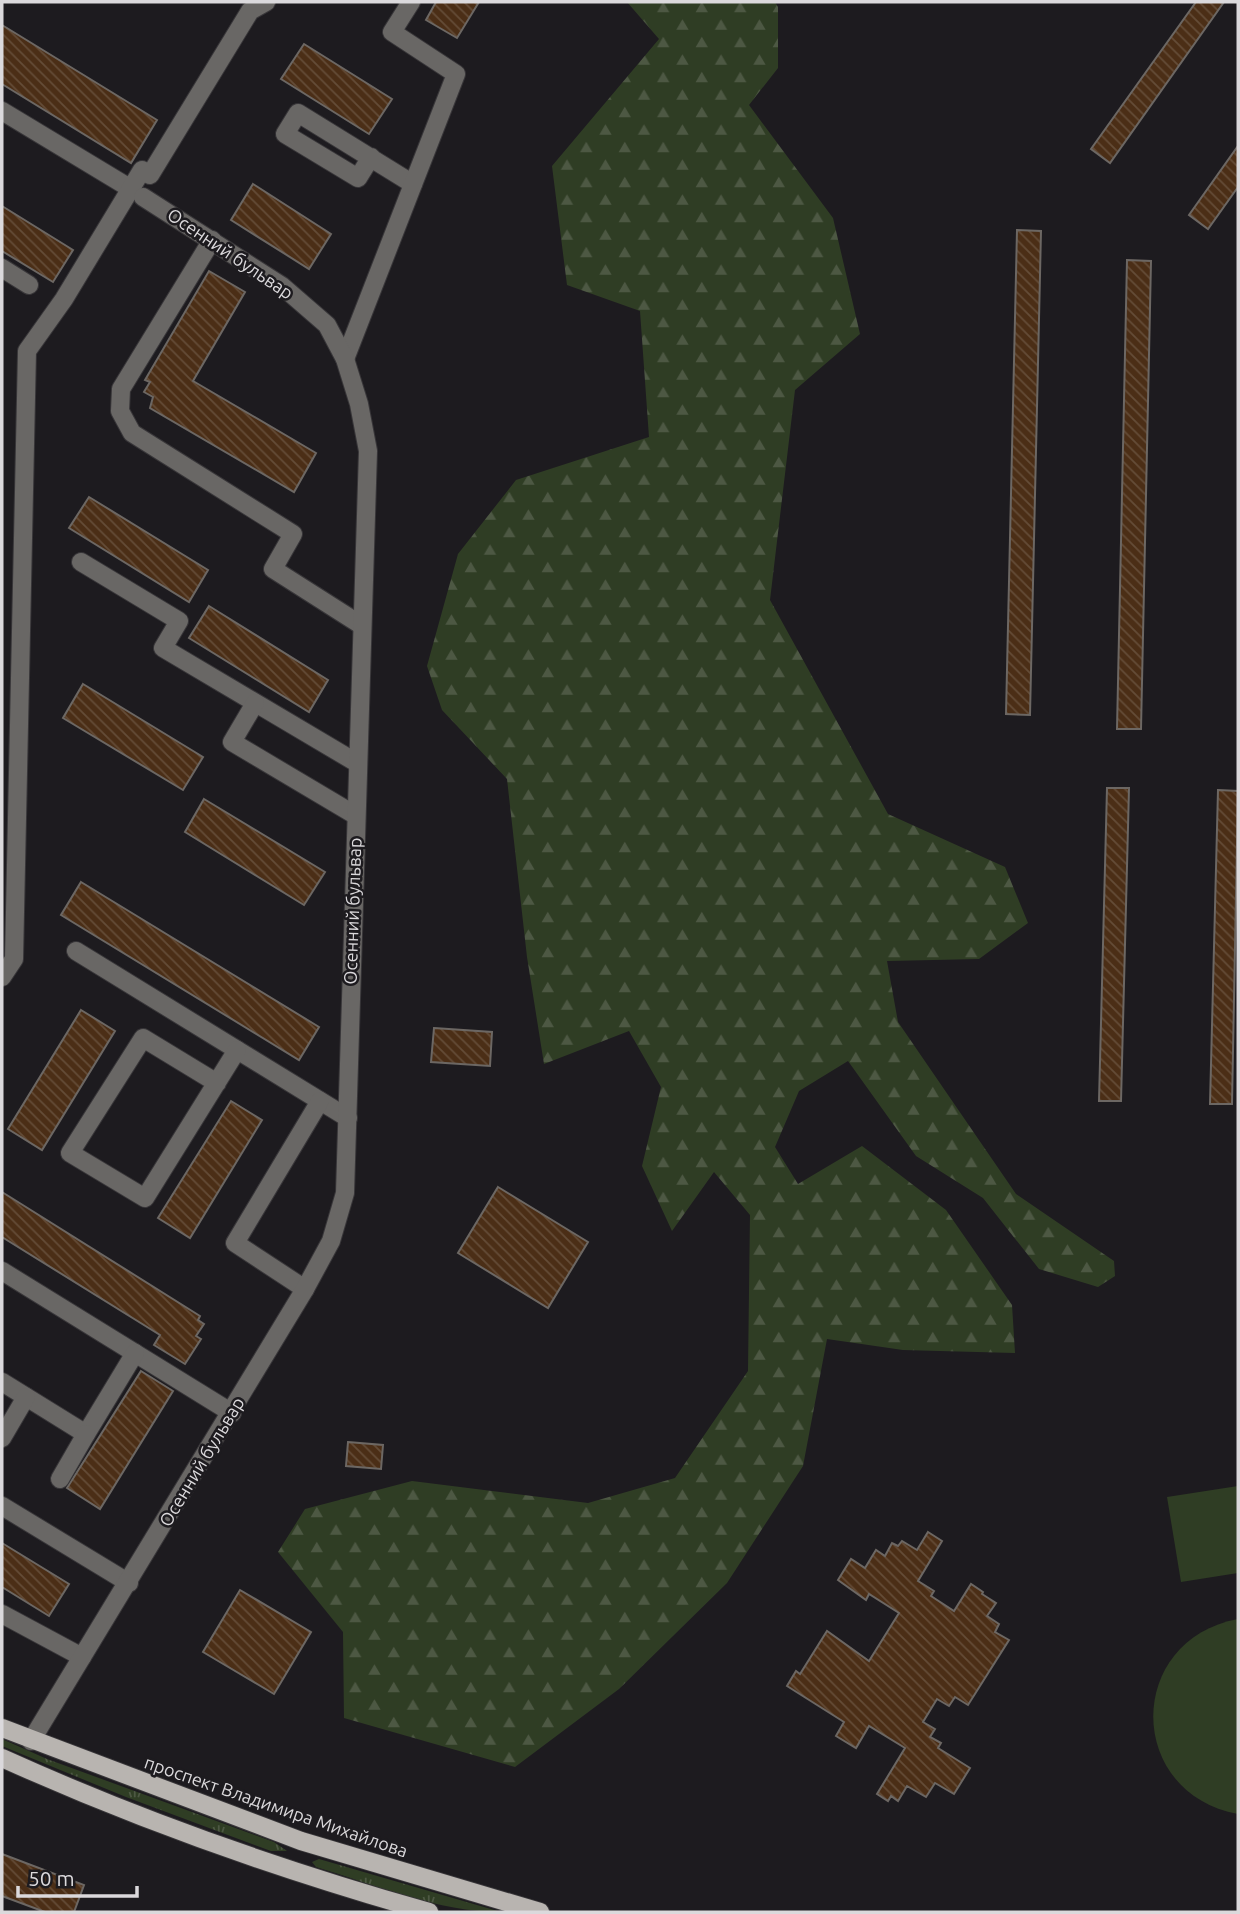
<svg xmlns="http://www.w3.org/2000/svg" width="1240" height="1914" font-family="Ubuntu,sans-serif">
  <defs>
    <pattern id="grass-tufts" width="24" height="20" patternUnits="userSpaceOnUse" patternTransform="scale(1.75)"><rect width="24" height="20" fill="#2f3d24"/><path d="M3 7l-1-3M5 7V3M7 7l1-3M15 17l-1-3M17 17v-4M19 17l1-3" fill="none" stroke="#4d5843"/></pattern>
    <pattern id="forest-firs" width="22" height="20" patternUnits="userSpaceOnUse" patternTransform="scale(1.75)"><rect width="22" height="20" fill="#2f3d24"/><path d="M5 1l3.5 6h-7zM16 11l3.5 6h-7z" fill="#4d5843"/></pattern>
    <pattern id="building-back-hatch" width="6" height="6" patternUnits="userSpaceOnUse" patternTransform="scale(1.75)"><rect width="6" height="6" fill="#4b2e16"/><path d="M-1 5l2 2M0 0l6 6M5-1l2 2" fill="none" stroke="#644c37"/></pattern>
  </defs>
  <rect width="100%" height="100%" fill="#1d1b1f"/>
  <g fill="url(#grass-tufts)">
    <path d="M2,1739L47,1759L274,1842L287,1851H271L126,1797L2,1746Z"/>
    <path d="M319,1859L501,1912C438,1912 376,1885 316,1867L312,1862Z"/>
  </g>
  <path fill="url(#forest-firs)" d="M627,2H775L778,7V68L749,105L833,218L860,334L795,390L770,600L888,814L1005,867L1028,923L979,959L887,961L898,1022L1016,1194L1114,1261L1115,1276L1098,1287L1039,1269L983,1198L916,1156L848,1061L799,1091L775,1147L798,1184L862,1146L946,1210L1012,1305L1015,1353L903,1350L827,1339L803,1466L727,1583L619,1689L515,1767L344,1718L343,1632L278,1552L305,1509L412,1481L588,1503L675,1478L748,1371L750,1215L714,1172L672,1231L642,1166L661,1087L629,1031L544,1064L527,957L507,779L442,710L427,666L458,554L516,480L649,437L640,311L567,285L552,166L659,39Z"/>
  <g fill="#2f3d24">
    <path d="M1238,1486V1573L1181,1582L1167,1497Z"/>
    <path d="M1238,1619V1814C1125,1793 1125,1640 1238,1619Z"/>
  </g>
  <g fill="url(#building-back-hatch)" stroke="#6c6763" stroke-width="2">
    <path d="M436,2H479L457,38L426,20Z"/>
    <path d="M1196,2H1224L1110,163L1091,149Z"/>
    <path d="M2,25L157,120L131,163L2,84Z"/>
    <path d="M304,44L392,99L369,134L281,79Z"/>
    <path d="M1238,146V187L1208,229L1189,215Z"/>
    <path d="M253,184L331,234L309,269L231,220Z"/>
    <path d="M2,206L73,250L53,282L2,251Z"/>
    <path d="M1017,230L1041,231L1030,715L1006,714Z"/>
    <path d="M1127,260L1151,261L1141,729H1117Z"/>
    <path d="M209,271L245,292L193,381L316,453L294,492L150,408L153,397L144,392L150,382L145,380Z"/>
    <path d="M89,497L208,570L189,602L69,528Z"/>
    <path d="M209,606L328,680L309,712L189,638Z"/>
    <path d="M83,684L203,757L183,790L63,718Z"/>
    <path d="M1107,788H1129L1121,1101H1099Z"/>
    <path d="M1218,790L1238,791L1232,1104H1210Z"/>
    <path d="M204,799L325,872L304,905L185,832Z"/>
    <path d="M81,882L319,1027L299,1060L61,915Z"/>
    <path d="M81,1010L115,1031L42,1150L8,1129Z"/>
    <path d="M434,1028L492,1032L490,1066L431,1062Z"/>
    <path d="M231,1101L262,1120L190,1238L158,1218Z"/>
    <path d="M498,1187L588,1242L548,1308L458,1253Z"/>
    <path d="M2,1192L200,1316L198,1320L204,1324L196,1336L201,1339L185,1364L154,1345L160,1335L2,1237Z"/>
    <path d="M141,1371L173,1391L100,1509L67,1488Z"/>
    <path d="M348,1442L383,1445L381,1469L346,1466Z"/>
    <path d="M928,1532L942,1541L918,1581L934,1591L931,1596L954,1611L971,1584L983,1592L982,1594L996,1603L987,1616L999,1624L995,1632L1009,1640L968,1705L955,1697L949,1706L937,1699L923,1722L935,1729L930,1737L941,1743L938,1748L970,1768L954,1794L935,1783L926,1797L907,1786L898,1801L891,1796L888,1801L877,1794L905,1748L869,1726L856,1748L836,1736L844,1722L787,1686L796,1671L800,1674L827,1631L869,1661L899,1613L869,1594L866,1600L838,1580L851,1559L865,1568L876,1550L885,1556L892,1543L898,1546L902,1541L917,1550Z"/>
    <path d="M2,1543L69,1584L49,1616L2,1587Z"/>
    <path d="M240,1590L311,1632L274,1694L203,1652Z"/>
    <path d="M2,1854L84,1885L74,1912H45L2,1896Z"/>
  </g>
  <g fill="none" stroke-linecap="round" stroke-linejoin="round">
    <g stroke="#383639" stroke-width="20">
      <g id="minor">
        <path d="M2,111L128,187"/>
        <path d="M371,157L358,178L285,134L298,113L413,184"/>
        <path d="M212,240L121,389L120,411L132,433L293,534L273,569L361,625"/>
        <path d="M2,268L29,285"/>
        <path d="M345,359L456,74L392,32L411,2"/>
        <path d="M81,562L179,621L163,648L357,763"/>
        <path d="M255,703L232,742L355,815"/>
        <path d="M76,951L348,1118"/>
        <path d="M2,977L14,959L27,351L64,299L142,170L150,175L250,11L266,2"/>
        <path d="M217,1083L143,1038L70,1153L145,1198L237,1050"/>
        <path d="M2,1271L232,1413"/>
        <path d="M305,1289L235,1243L320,1101"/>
        <path d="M2,1382L86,1434L135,1353"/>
        <path d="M2,1438L26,1397"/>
        <path d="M60,1479L86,1434"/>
        <path d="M2,1506L129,1583"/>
        <path d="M2,1614L82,1657"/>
        <path d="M31,1741L305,1289L331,1241L345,1193L368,451L359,404L345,359L327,325L282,286L143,197"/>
      </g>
    </g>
    <g stroke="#383639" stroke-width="20">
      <g id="major">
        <path d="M2,1728L301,1841L540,1912"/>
        <path d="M2,1758C139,1820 284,1871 429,1912"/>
      </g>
    </g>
    <use href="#minor" stroke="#696765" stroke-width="18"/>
    <use href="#major" stroke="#b8b4b0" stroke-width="18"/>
  </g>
  <g text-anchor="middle" stroke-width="5" stroke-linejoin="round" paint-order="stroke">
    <g font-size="18" fill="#dbd9dc" stroke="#1d1b1f">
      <text transform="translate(230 254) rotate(34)" y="6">Осенний бульвар</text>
      <text transform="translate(353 911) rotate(-88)" y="6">Осенний бульвар</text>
      <text transform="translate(202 1462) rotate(-59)" y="6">Осенний бульвар</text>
      <text transform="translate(276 1807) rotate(19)" y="6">проспект Владимира Михайлова</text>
    </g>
  </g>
  <rect width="1240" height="1914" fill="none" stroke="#dbd9dc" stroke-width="7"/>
  <path d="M18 1886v10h119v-10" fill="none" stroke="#dbd9dc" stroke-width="3.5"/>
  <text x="28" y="1886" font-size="21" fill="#dbd9dc" stroke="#1d1b1f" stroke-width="5" paint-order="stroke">50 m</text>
</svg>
